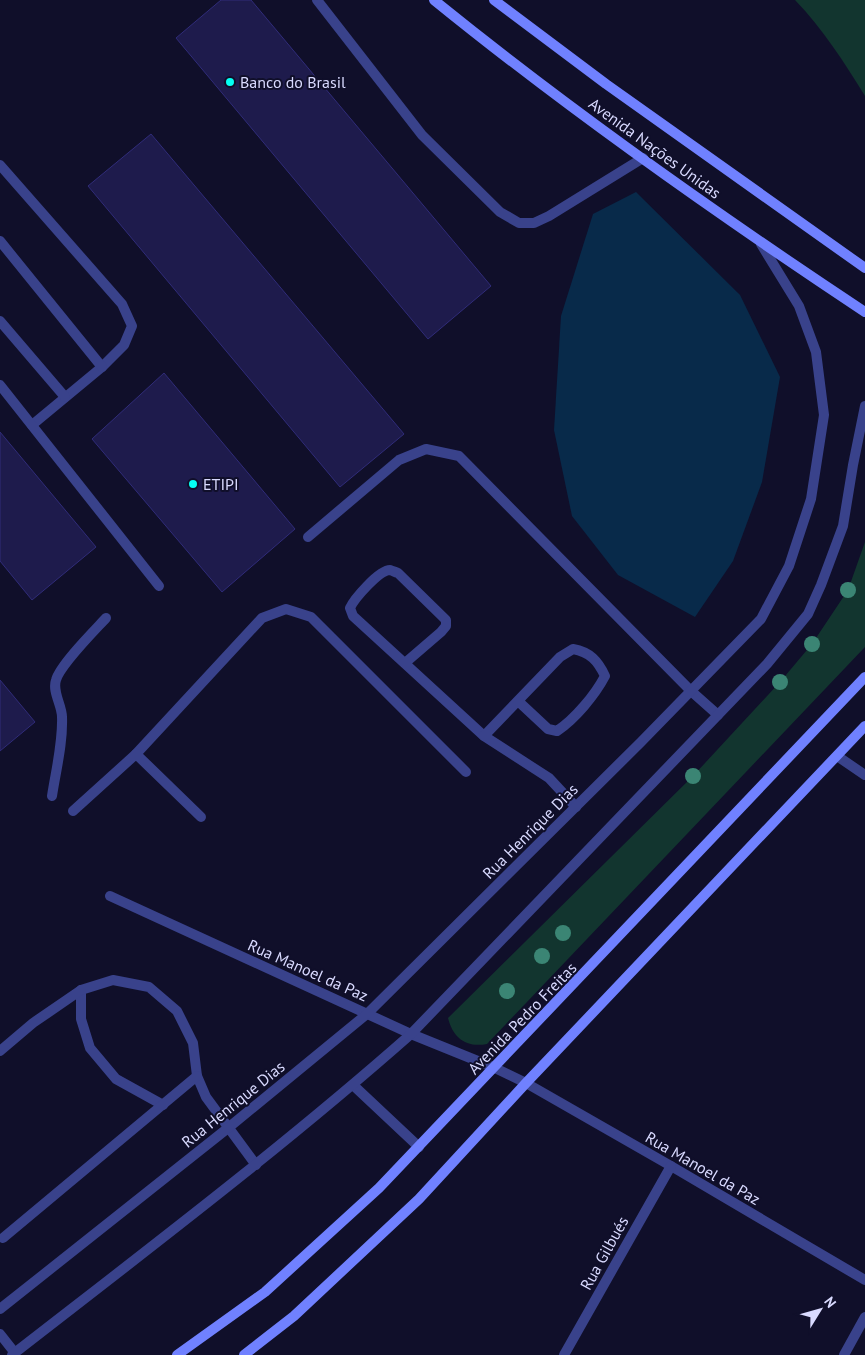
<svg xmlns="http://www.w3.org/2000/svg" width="865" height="1355" font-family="'PT Sans',sans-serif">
  <rect width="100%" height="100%" fill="#100f2a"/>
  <g fill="#12352f">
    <path d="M795,0H865V96C844,62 823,29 795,0Z"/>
    <path d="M865,542V647L487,1044C466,1048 453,1038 448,1018L693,776L780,682L812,644L848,590Z"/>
  </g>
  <path fill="#082a4a" d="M636,192L740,295L780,377L762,482L733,561L695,617L618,575L572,516L554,430L561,316L593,214Z"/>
  <g fill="#1e1b4c" stroke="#302c79">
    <path d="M221,0H251L491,286L428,339L176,38Z"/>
    <path d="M151,134L404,434L340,487L88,186Z"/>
    <path d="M164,373L295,529L222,592L92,439Z"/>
    <path d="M0,432L96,547L32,600L0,561Z"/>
    <path d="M0,680L35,722L0,751Z"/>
  </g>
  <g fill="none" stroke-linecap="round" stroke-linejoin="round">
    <g stroke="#39428b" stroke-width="10">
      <path d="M317,0L422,135L500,212L519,223H534L549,216L643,158"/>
      <path d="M0,165L122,304L132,326L124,345L102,367L32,425"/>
      <path d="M0,241L102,367"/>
      <path d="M0,321L65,397"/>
      <path d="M0,385L159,586"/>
      <path d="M308,537L399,460L426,449L459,456L691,691"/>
      <path d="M405,663L441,632L446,626V620L398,573C395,572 393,571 390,570C379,570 354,599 350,608L353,616L484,736L549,778L576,807"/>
      <path d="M484,736L560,657L573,649C590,652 598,661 605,676C595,695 575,719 557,731L548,729L518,701"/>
      <path d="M136,754L262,618L286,609L311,617L466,772"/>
      <path d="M52,796C56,770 63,743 62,717C62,705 52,692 56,680C60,665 94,631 106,618"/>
      <path d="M73,811L136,754L201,817"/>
      <path d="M81,990V1019L90,1048L116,1079L163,1105"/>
      <path d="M0,1051L33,1023L81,990L113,980L149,987L177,1011L193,1043L197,1076L206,1097L256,1165"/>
      <path d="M3,1238L197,1076"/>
    </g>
    <g stroke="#39428b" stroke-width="10">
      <path d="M691,691L718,715"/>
      <path d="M837,756L865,775"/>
      <path d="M110,896L411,1034L495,1068L526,1083L671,1166L865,1280"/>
      <path d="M353,1085L419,1147"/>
      <path d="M0,1309L228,1128L367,1014L641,742L761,619L789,566L811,499L824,415L816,352L799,306L761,244"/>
      <path d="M0,1334L15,1353"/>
      <path d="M12,1355C147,1250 283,1147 411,1034L767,664L808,614L821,585L843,526L853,465L865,406"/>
      <path d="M564,1355L671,1166"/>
      <path d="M844,1355L865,1317"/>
    </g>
    <g stroke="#7081ff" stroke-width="10">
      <path d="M434,0C572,112 717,214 865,312"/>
      <path d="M494,0L606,84L865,268"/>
      <path d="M177,1355L265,1292L379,1188L865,677"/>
      <path d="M244,1355L294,1316L419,1199L526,1083L865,726"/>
    </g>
  </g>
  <g fill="#3b8574">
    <circle cx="848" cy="590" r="8"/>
    <circle cx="812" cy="644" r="8"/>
    <circle cx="780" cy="682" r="8"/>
    <circle cx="693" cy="776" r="8"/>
    <circle cx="563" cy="933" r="8"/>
    <circle cx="542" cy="956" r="8"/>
    <circle cx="507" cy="991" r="8"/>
  </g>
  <g fill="#05fff4" stroke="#100f2a" stroke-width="2">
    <circle cx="230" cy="82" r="5"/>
    <circle cx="193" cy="484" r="5"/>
  </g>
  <g text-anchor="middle" stroke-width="4" stroke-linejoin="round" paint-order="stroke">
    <g font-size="16" fill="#d9daff" stroke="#100f2a" text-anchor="start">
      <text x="240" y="88">Banco do Brasil</text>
      <text x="203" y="490">ETIPI</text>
    </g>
    <g font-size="16" fill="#d9daff" stroke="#100f2a">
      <text transform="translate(655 148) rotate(36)" y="6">Avenida Nações Unidas</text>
      <text transform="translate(530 831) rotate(-45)" y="6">Rua Henrique Dias</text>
      <text transform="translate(308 970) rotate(24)" y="6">Rua Manoel da Paz</text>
      <text transform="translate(522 1018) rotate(-46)" y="6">Avenida Pedro Freitas</text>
      <text transform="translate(233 1104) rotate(-39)" y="6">Rua Henrique Dias</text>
      <text transform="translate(703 1168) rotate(30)" y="6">Rua Manoel da Paz</text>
      <text transform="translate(604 1253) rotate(-61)" y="6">Rua Gilbués</text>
    </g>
  </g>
  <g transform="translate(820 1310) rotate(53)" stroke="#100f2a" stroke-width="4" paint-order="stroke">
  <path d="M0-4L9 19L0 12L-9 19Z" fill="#d9daff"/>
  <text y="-8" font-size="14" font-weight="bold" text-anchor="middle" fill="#d9daff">N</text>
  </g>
</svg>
